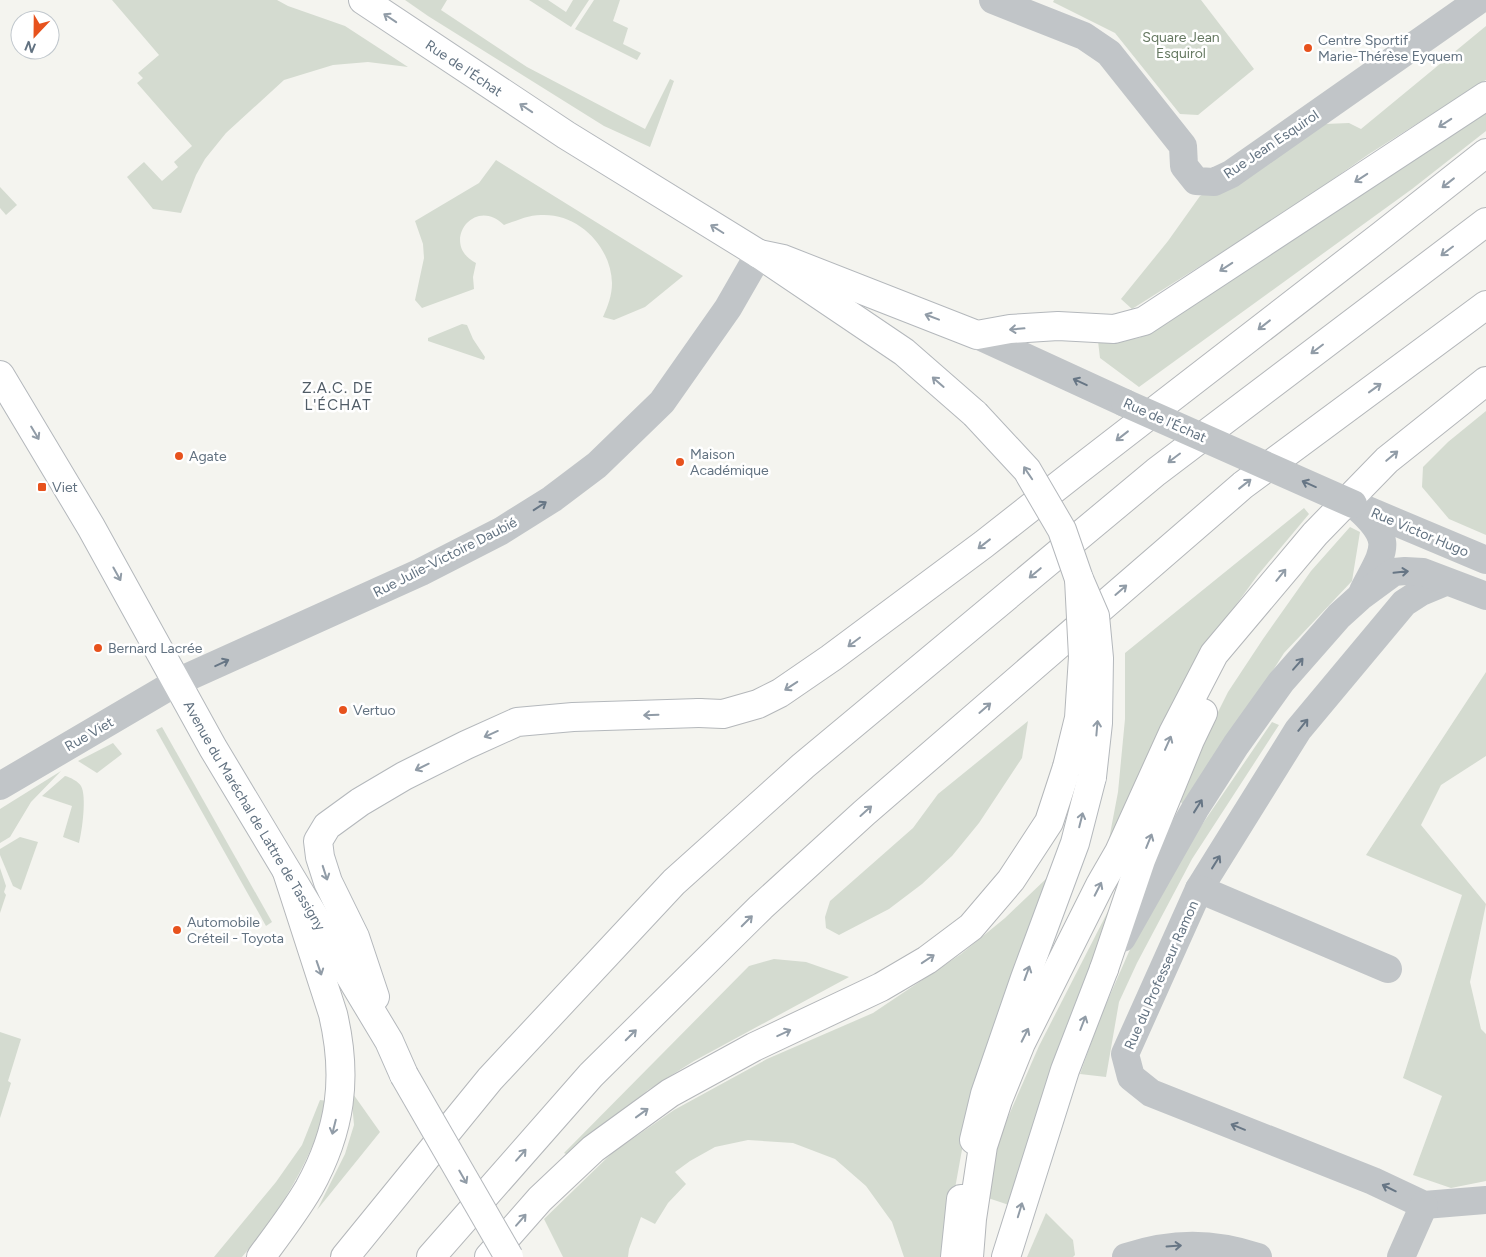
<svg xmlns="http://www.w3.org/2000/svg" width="1486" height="1257" font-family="Figtree,sans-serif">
  <rect width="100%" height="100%" fill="#f4f4ef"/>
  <g fill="#d4dbd0">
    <path d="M112,0H277L288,6L345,26L408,67L368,62L333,65L284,80L226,133L205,159L196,175L181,213L153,209L127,177L144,162L162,181L178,167L174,162L192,146L137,83L143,78L138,73L159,55Z"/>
    <path d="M405,0H447L441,10L527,67L645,129L670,79L674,81L650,147L604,126L428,16Z"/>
    <path d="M529,0H548L566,12L573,0H589L571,27Z"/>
    <path d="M594,0H620L613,21L628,28L623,44L641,53L637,60L575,29Z"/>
    <path d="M1054,0H1201L1254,69L1198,115L1180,114L1115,33L1053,2Z"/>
    <path d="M1486,26V80L1369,154L1286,212L1132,309L1121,299L1168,241L1200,196L1325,124L1349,123L1361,129Z"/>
    <path d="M1486,108V131L1412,189L1139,387L1100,358L1098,341H1113L1139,338L1169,322L1390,168Z"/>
    <path d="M496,160L683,276L645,307L614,320L603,317C608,306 612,295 612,283C611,246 578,213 541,215C528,215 516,221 504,225C474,195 439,244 476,263L473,277L474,289L422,308L415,300L424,258L423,244L415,221L479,183Z"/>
    <path d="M0,187L17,205L6,215L0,208Z"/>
    <path d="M462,324L467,325L473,339L485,357L484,360L428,341V338Z"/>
    <path d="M1486,411V535L1449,519L1422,487L1423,467L1448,442Z"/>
    <path d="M1304,508L1309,514L1257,576L1207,645L1107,850L1118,792L1125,719V653Z"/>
    <path d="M1350,527L1360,532L1352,581L1284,653L1185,808L1179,799L1209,730L1228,692L1263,639L1311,571Z"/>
    <path d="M1486,672V756L1441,785L1421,825L1486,904L1470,982L1481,1029L1486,1034V1181L1451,1188L1413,1175L1442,1096L1403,1078L1462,895L1366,855Z"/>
    <path d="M1028,721L1022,758L979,823L952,856L922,884L889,909L839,935L826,928L825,917L830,901L913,828L938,794Z"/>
    <path d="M1272,722L1279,725L1192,859L1137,963L1119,1002L1106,1077L1080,1074L1100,1018L1131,947L1182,854Z"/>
    <path d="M162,727L272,922L266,926L156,730Z"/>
    <path d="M113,743L122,754L97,773L78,761Z"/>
    <path d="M61,771L31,802L10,837L0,843V809Z"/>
    <path d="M65,776C70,777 79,782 81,786C87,796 82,832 79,843L63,837L72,806L42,796Z"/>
    <path d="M20,837L38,842L21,890L13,886L0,855V849Z"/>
    <path d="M0,868L6,886L4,892L6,895L0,913Z"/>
    <path d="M1048,877L967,1122L952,1205L949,1257H904L892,1222L866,1186L835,1159L793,1143L748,1140L715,1147L690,1161L675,1172L686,1184L668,1203L655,1224L641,1217L629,1249L628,1257H563L544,1219L612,1153L674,1110L767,1059L873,1013L961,954L1005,918Z"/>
    <path d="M1125,878L1009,1205L985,1197L990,1165L1005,1124L1039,1046Z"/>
    <path d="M774,959L806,962L849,977L694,1061L648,1090L570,1156L564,1153L749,966Z"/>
    <path d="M0,1032L21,1039L8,1081L11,1083L0,1118Z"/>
    <path d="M351,1091L380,1132L317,1210L345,1154L354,1125Z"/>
    <path d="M320,1100L328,1101C323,1117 318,1134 311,1149C294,1188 269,1225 242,1257H214L276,1182L302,1145Z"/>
    <path d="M1046,1213L1073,1240L1075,1255L1073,1257H1027Z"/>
  </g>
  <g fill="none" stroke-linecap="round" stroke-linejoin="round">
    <g stroke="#b4b8bc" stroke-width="30">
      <g id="major">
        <path d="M363,0L566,135L759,254L904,352L975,414"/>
        <path d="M759,254L783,259L977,335L1010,329L1058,326L1114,329L1144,321L1486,96"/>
        <path id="s1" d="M0,375L91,527L213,748L389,1041L404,1075"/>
        <path d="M375,997L355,937L328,882L320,857L318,841L327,826L360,802L404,776L466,745L517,722L573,717L699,713"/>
        <path d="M974,1140L985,1094L1025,978L1075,843L1092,777"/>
        <path d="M955,1257L961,1199"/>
        <path d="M1006,1257L1065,1070L1104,969"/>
      </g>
    </g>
    <g stroke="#b4b7ba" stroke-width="30">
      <g id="highway">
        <path d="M699,713L723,714L758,704L780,693L831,658L984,544L1077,471L1382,235L1486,153"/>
        <path d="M1104,969L1141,860L1190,740L1203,713"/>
        <path d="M261,1257C278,1234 295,1212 309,1188C341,1130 348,1078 333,1014L287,872"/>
        <path d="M345,1257L490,1079L674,882L803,766L1156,472L1486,222"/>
        <path d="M431,1257L591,1075L761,907L864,813L1243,485L1486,305"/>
        <path d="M489,1257L540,1199L593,1149L670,1093L754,1047L881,987L927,960L971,927L1011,880L1049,822L1067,767"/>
        <path d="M969,1257L972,1219L983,1146L998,1100L1021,1043L1100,885L1119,852L1173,733L1214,654L1315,534L1387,460L1486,381"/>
      </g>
    </g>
    <g stroke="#c1c5c8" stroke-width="28">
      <path d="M993,0L1084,36L1109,53L1183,146L1184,166L1196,181L1214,182L1231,174L1479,0"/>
      <path d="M977,335L1125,403"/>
      <path d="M1353,504L1486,560"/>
      <path d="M1358,508C1396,542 1383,551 1363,591"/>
      <path d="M1445,582L1421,592L1404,603L1298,730L1199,889L1125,1054L1131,1077L1151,1093L1373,1181L1424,1205L1486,1200"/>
      <path d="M0,786L177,682L421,572L501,531L552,499L597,465L662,402L728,308L759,254"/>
      <path d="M1199,889L1388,969"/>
      <path d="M1122,938L1195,809L1236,745L1281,682L1339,616L1360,597L1394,572L1405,571L1423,572L1486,596"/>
      <path d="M1126,1257C1173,1242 1212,1242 1258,1257"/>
      <path d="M1401,1257L1424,1205"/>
    </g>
    <use href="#major" stroke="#fff" stroke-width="28"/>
    <use href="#highway" stroke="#fff" stroke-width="28"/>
    <g stroke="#b4b8bc" stroke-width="30" stroke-linecap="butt">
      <g id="major-bridge">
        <path d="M975,414L1027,470L1062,530L1079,579L1095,616L1099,658L1098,723L1092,777"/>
        <path d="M404,1075L509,1257"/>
      </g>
    </g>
    <g stroke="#b4b7ba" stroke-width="30" stroke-linecap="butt">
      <path id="highway-bridge" d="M1067,767L1079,718L1083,657L1079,579"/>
    </g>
    <path stroke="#c1c5c8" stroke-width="28" d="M1125,403L1353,504"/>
    <use href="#major-bridge" stroke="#fff" stroke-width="28"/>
    <use href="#highway-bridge" stroke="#fff" stroke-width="28"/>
  </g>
  <defs><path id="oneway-shaft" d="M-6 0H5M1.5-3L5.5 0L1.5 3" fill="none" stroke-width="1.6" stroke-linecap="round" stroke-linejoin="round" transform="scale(1.25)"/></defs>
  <g stroke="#919ca7">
    <use href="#oneway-shaft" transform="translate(390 18) rotate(-146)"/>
    <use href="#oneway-shaft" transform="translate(526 108) rotate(-146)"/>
    <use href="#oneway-shaft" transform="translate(1445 123) rotate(147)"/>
    <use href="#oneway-shaft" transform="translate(1361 178) rotate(147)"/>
    <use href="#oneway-shaft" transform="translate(1448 183) rotate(142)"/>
    <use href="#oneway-shaft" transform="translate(717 229) rotate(-148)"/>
    <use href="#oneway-shaft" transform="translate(1447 251) rotate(143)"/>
    <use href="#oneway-shaft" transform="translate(1226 267) rotate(147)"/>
    <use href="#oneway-shaft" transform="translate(932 317) rotate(-159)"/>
    <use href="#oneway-shaft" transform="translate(1264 325) rotate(142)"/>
    <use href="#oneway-shaft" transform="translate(1017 329) rotate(175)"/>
    <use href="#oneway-shaft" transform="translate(1317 349) rotate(143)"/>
    <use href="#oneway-shaft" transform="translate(938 382) rotate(-139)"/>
    <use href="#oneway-shaft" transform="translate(1375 388) rotate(-36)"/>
    <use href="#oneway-shaft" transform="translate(35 433) rotate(59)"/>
    <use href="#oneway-shaft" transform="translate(1122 436) rotate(142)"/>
    <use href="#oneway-shaft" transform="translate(1392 456) rotate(-40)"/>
    <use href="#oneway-shaft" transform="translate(1174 458) rotate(143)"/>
    <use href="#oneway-shaft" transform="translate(1028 473) rotate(-124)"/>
    <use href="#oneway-shaft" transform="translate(1245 484) rotate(-38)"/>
    <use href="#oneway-shaft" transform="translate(984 544) rotate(142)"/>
    <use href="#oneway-shaft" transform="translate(1035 573) rotate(140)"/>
    <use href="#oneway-shaft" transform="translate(117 574) rotate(61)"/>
    <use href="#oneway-shaft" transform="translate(1281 575) rotate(-51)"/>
    <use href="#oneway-shaft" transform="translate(1121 590) rotate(-41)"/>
    <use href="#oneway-shaft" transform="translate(854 642) rotate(143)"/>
    <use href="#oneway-shaft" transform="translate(791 686) rotate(147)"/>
    <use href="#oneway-shaft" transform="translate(985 708) rotate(-41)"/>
    <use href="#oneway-shaft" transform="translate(651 715) rotate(178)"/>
    <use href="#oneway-shaft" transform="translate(1097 728) rotate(-85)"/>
    <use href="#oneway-shaft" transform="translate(491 734) rotate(156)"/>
    <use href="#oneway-shaft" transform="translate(1168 743) rotate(-66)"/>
    <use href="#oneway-shaft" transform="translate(422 767) rotate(154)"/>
    <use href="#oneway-shaft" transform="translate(866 811) rotate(-42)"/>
    <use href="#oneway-shaft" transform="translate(1081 820) rotate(-76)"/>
    <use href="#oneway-shaft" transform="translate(1149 841) rotate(-68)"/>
    <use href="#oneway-shaft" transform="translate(325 873) rotate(72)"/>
    <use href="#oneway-shaft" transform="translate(1098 889) rotate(-63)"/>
    <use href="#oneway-shaft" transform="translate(747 921) rotate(-45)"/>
    <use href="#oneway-shaft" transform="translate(928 959) rotate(-34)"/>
    <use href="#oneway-shaft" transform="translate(319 968) rotate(71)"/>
    <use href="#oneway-shaft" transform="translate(1027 973) rotate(-70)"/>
    <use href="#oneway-shaft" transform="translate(1083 1023) rotate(-69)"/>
    <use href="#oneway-shaft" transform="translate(784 1033) rotate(-25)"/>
    <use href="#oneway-shaft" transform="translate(631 1035) rotate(-45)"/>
    <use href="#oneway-shaft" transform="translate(1025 1035) rotate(-63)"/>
    <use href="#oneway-shaft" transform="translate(642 1113) rotate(-36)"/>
    <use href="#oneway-shaft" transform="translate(334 1127) rotate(104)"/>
    <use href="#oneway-shaft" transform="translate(521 1155) rotate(-49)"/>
    <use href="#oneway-shaft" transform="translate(463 1177) rotate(60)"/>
    <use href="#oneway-shaft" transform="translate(1020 1210) rotate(-73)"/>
    <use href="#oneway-shaft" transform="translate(521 1220) rotate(-49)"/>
  </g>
  <g stroke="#677685">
    <use href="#oneway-shaft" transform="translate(1080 382) rotate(-155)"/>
    <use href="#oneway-shaft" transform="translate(1309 484) rotate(-156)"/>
    <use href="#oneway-shaft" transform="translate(540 506) rotate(-33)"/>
    <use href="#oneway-shaft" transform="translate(1401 572) rotate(-6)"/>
    <use href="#oneway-shaft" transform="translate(222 663) rotate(-25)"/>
    <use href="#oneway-shaft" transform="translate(1298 664) rotate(-49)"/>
    <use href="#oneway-shaft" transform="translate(1303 725) rotate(-51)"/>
    <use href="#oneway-shaft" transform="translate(1198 806) rotate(-58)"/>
    <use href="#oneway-shaft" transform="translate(1216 862) rotate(-58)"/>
    <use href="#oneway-shaft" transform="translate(1238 1127) rotate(-158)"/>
    <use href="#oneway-shaft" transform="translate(1389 1188) rotate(-154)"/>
    <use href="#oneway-shaft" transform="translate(1174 1246) rotate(-4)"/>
  </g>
  <g fill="#e7521d" stroke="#fff" stroke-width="2">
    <circle cx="1308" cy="48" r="5"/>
    <circle cx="179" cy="456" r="5"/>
    <circle cx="680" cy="462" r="5"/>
    <rect x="37" y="482" width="10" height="10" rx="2.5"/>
    <circle cx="98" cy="648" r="5"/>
    <circle cx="343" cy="710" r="5"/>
    <circle cx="177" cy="930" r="5"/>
  </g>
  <g text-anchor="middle" stroke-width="5" stroke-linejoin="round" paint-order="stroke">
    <g font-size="14" fill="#657861" stroke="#fff">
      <text x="1181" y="42">Square Jean<tspan x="1181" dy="16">Esquirol</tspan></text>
    </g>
    <g font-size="14" fill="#627281" stroke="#fff" text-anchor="start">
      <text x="1318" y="45">Centre Sportif<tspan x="1318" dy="16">Marie-Thérèse Eyquem</tspan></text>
      <text x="690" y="459">Maison<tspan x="690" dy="16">Académique</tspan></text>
      <text x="189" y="461">Agate</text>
      <text x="52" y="492">Viet</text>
      <text x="108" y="653">Bernard Lacrée</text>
      <text x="353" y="715">Vertuo</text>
      <text x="187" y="927">Automobile<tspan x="187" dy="16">Créteil - Toyota</tspan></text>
    </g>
    <g font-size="14" fill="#627281" stroke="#fff">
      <text transform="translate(464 68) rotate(34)" y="5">Rue de l'Échat</text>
      <text transform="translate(1271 144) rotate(-34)" y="5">Rue Jean Esquirol</text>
      <text transform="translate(1165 420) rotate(24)" y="5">Rue de l'Échat</text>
      <text transform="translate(1420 532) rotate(23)" y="5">Rue Victor Hugo</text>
      <text transform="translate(445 557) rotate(-27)" y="5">Rue Julie-Victoire Daubié</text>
      <text transform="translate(89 734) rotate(-30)" y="5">Rue Viet</text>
      <text dy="5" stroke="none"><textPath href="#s1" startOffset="509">Avenue du Maréchal de Lattre de Tassigny</textPath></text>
      <text transform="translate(1161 975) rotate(-66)" y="5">Rue du Professeur Ramon</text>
    </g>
    <g font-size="15" letter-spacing="1" fill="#505c66" stroke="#fff">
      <text x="338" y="393">Z.A.C. DE<tspan x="338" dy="17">L'ÉCHAT</tspan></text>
    </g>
  </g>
  <g transform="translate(35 35) rotate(202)"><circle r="24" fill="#ffffff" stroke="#c0c7cd"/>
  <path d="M0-4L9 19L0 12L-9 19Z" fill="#e7521d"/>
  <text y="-8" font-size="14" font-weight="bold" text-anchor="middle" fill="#627281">N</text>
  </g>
</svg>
